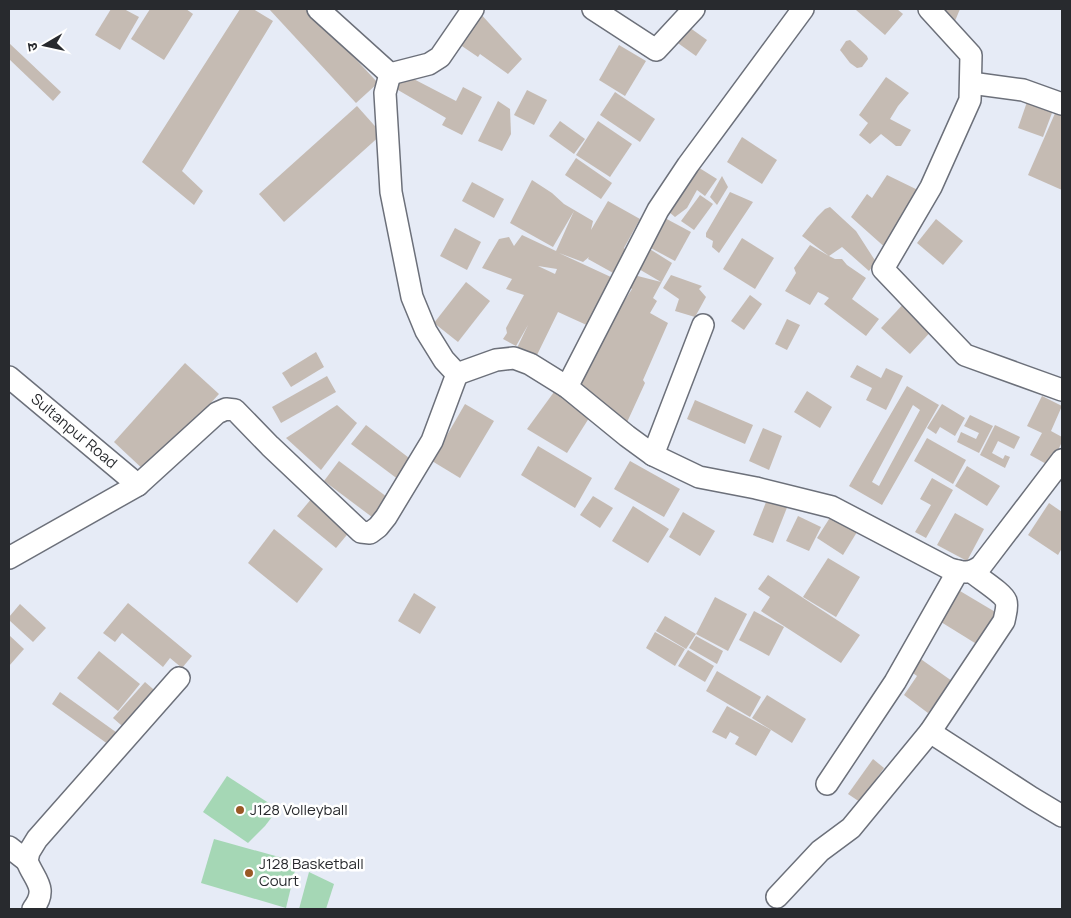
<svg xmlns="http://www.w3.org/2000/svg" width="1071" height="918" font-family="Manrope,'Noto Sans Devanagari',sans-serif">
  <rect width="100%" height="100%" fill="#e6ebf6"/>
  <g fill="#a5d7b5">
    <path d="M227,776L278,809L265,826L248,843L203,812Z"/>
    <path d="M214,839L297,862L286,908L201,883Z"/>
    <path d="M309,872L334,884L326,909H299Z"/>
  </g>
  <g fill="#c5bbb3" fill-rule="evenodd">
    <path d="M111,9H124L139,17L120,50L95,35Z"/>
    <path d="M150,9H186L193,14L164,60L131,39Z"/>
    <path d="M240,9H253L273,21L182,171L203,191L194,205L142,162Z"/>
    <path d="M269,9H309L378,83L356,103Z"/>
    <path d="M857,9H897L903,14L885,35L856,10Z"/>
    <path d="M938,9H960L955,21Z"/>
    <path d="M478,11L522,59L508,74L480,54L478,57L456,42Z"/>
    <path d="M686,25L707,40L696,56L675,41Z"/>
    <path d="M850,40L867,56L868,59L862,67L857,68L850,63L840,50L846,41Z"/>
    <path d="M9,43L61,92L53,101L9,59Z"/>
    <path d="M619,45L646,61L625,96L599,80Z"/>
    <path d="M404,74L456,101L463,87L482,97L462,135L442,125L446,118L398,90L397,81Z"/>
    <path d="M886,77L909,93L898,106L890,119L911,130L901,146H896L881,134L870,144L859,135L868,123L859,115Z"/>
    <path d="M527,90L547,100L534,125L514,115Z"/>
    <path d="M615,92L655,119L640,142L600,115Z"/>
    <path d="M1029,96L1055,105L1043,137L1018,128Z"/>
    <path d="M498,101L510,109L511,134L502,151L478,141Z"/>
    <path d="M357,106L382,134L284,222L259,194Z"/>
    <path d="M1056,111L1062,114V190L1028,175Z"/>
    <path d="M560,121L585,139L574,154L549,136Z"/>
    <path d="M598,121L632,144L610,177L576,155Z"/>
    <path d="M742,137L777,160L762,184L727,162Z"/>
    <path d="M576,158L612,183L601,199L565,175Z"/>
    <path d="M693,164L717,179L705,196L697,190L687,208L675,217L663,207Z"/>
    <path d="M887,175L924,193L888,250L851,217L867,194L872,198Z"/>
    <path d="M722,176L728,187L717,205L710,197Z"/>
    <path d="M532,180L552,193L564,204L593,221L591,230L608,201L640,219L624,248L628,254L615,274L588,259L589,257L583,262L559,253L613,278L591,327L558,312L536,357L517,348L528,325L516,346L503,339L507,333L506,328L524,295L506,289L512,279L482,268L499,239L509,237L514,246L522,235L556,251L574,211L553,247L510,223ZM538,266L557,269L555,274Z"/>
    <path d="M472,182L504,199L494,218L462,201Z"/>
    <path d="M730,192L753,202L719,253L712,247L713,241L706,237V233Z"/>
    <path d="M700,195L713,204L694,230L681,221Z"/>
    <path d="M830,207L856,231L876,262L869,271L842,247L829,256L835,259H842L847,265L866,278L852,299L879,319L866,336L824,304L829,298L824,295L818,292L810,305L785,291L796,273L794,268L810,245L829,256L802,236L817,217L825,209Z"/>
    <path d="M663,217L691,232L675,261L647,246Z"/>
    <path d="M936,219L963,241L943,265L917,243Z"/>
    <path d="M455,228L481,242L467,270L440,256Z"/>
    <path d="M742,238L774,258L755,289L723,269Z"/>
    <path d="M645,246L672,263L653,298L657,301L650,313L668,323L643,380L645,383L623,431L573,388L588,357L632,289L625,284L630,274L661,282L632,265Z"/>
    <path d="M671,275L702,286L699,289L706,297L695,317L675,311L679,299L663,288Z"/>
    <path d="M466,282L490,301L458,342L434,323Z"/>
    <path d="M750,295L762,304L744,330L731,321Z"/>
    <path d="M907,300L936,326L910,354L881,328Z"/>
    <path d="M787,319L800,325L787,350L775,344Z"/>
    <path d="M316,352L324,367L291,387L282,373Z"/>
    <path d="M185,363L219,394L147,473L114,442Z"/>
    <path d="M857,365L881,378L886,368L903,376L886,410L866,400L872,388L850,377Z"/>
    <path d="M327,376L336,392L281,423L272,407Z"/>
    <path d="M907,386L939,405L882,505L849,486ZM913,405L920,410L879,486L872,482Z"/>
    <path d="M807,391L832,407L820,428L794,412Z"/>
    <path d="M554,392L589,418L567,453L527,429Z"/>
    <path d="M1042,396L1062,406L1051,431L1062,437V442L1050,466L1030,455L1042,433L1027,426Z"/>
    <path d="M695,400L753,425L745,444L687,419Z"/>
    <path d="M465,404L494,421L460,478L432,461Z"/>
    <path d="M942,404L965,418L955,436L940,427L936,434L927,428Z"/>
    <path d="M337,405L357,423L321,470L286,438Z"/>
    <path d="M970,415L993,426L979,453L957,442L961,432L976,439L979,433L964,426Z"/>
    <path d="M366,425L413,461L399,480L351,444Z"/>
    <path d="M995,425L1020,437L1014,449L998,441L992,453L1003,459L1005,455L1010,457L1005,468L980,455Z"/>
    <path d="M763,428L782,436L769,470L749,461Z"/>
    <path d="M927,438L966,460L953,484L914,461Z"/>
    <path d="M538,446L592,478L575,508L521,475Z"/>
    <path d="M339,461L387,497L372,517L324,481Z"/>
    <path d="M630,461L680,489L664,517L614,489Z"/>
    <path d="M967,466L1000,486L987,506L955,486Z"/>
    <path d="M932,478L953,490L926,538L915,532L931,505L920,499Z"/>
    <path d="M770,492L790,500L773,543L753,535Z"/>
    <path d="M593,496L613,508L600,528L580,515Z"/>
    <path d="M312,498L351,530L336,548L297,516Z"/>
    <path d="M1049,503L1062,512V548L1058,555L1028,535Z"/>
    <path d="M633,506L669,529L648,563L612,541Z"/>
    <path d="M683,512L715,531L700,556L669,537Z"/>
    <path d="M955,513L984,529L967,561L937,545Z"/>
    <path d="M798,516L821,527L809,551L786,541Z"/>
    <path d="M831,516L857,532L843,555L817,538Z"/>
    <path d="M274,529L323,569L297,603L248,563Z"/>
    <path d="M828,558L860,577L836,617L803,597Z"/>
    <path d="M768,575L860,635L841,663L761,611L770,597L758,589Z"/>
    <path d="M960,591L1002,616L983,648L941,622Z"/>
    <path d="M414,593L436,607L420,634L398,621Z"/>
    <path d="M715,597L747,614L728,651L696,634Z"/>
    <path d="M128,603L192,656L182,668L170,658L163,667L122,633L115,642L103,633Z"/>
    <path d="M20,604L46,628L33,642L9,620V617Z"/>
    <path d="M754,611L784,627L769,656L739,640Z"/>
    <path d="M665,616L696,634L686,649L656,631Z"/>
    <path d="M655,632L685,649L675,666L646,648Z"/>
    <path d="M9,635L24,649L9,666Z"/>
    <path d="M696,636L723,651L717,664L689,648Z"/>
    <path d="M688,650L714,666L705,682L678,666Z"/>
    <path d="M99,651L140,684L118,711L77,678Z"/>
    <path d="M915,655L952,681L928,713L904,695L917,676L906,668Z"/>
    <path d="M717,671L761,697L750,717L706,691Z"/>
    <path d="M145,682L160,695L129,732L113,718Z"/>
    <path d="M60,692L120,735L112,747L52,704Z"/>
    <path d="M767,695L806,719L792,743L752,718Z"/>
    <path d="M727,706L771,730L756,756L735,744L739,737L730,732L726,739L712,732Z"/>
    <path d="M873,759L884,768L860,802L848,794Z"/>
  </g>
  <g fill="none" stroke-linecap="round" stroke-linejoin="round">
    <g stroke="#6c707a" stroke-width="24">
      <g id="minor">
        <path d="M318,9L390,74"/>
        <path d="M593,9L656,50L694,9"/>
        <path d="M929,9L971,55L970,100L931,187L883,269L965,355L1062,390"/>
        <path d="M390,74L385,93L391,192L412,297L426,331L444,360L457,374L496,360L514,358L530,364L567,387L627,436L653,455L699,477L756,488L832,507L950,569C963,573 970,574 981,566L1062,460"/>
        <path d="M390,74L429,64L440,57L473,9"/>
        <path d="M971,83L1023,90L1062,104"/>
        <path d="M9,377L138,485"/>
        <path d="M567,387L658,210L688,165L803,9"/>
        <path d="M653,455L703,325"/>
        <path d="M9,558L138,485L217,413L226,409L235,410L270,446L361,532L370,533L378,527L386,517L432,441L457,374"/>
        <path d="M930,732L1032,798L1062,816"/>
        <path d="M827,784L895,682L958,571"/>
        <path d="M9,847L27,861"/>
        <path d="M777,897L820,851L851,828L930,732L1004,621C1005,615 1008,607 1006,601C1003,593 980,579 972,572"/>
        <path d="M33,909C49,888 34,880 27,861L29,852L37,839L179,678"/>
      </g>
    </g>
    <use href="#minor" stroke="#fff" stroke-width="21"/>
  </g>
  <g fill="#9a5925" stroke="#fff" stroke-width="2">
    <circle cx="240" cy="810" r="5"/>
    <circle cx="249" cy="873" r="5"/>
  </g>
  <g text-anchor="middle" stroke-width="5" stroke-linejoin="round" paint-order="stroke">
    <g font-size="15" fill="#282a2e" stroke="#fff">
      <text transform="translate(74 431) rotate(40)" y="5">Sultanpur Road</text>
    </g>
    <g font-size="15" fill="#282a2e" stroke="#fff" text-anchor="start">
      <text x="250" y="815">J128 Volleyball</text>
      <text x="259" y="869">J128 Basketball<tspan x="259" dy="17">Court</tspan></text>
    </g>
  </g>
  <rect width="1071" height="918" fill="none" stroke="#282a2e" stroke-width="20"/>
  <g transform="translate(45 45) rotate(261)" stroke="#ffffff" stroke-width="4" paint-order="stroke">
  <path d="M0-4L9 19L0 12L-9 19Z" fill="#282a2e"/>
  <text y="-8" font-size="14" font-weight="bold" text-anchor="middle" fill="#282a2e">उ</text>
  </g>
</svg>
